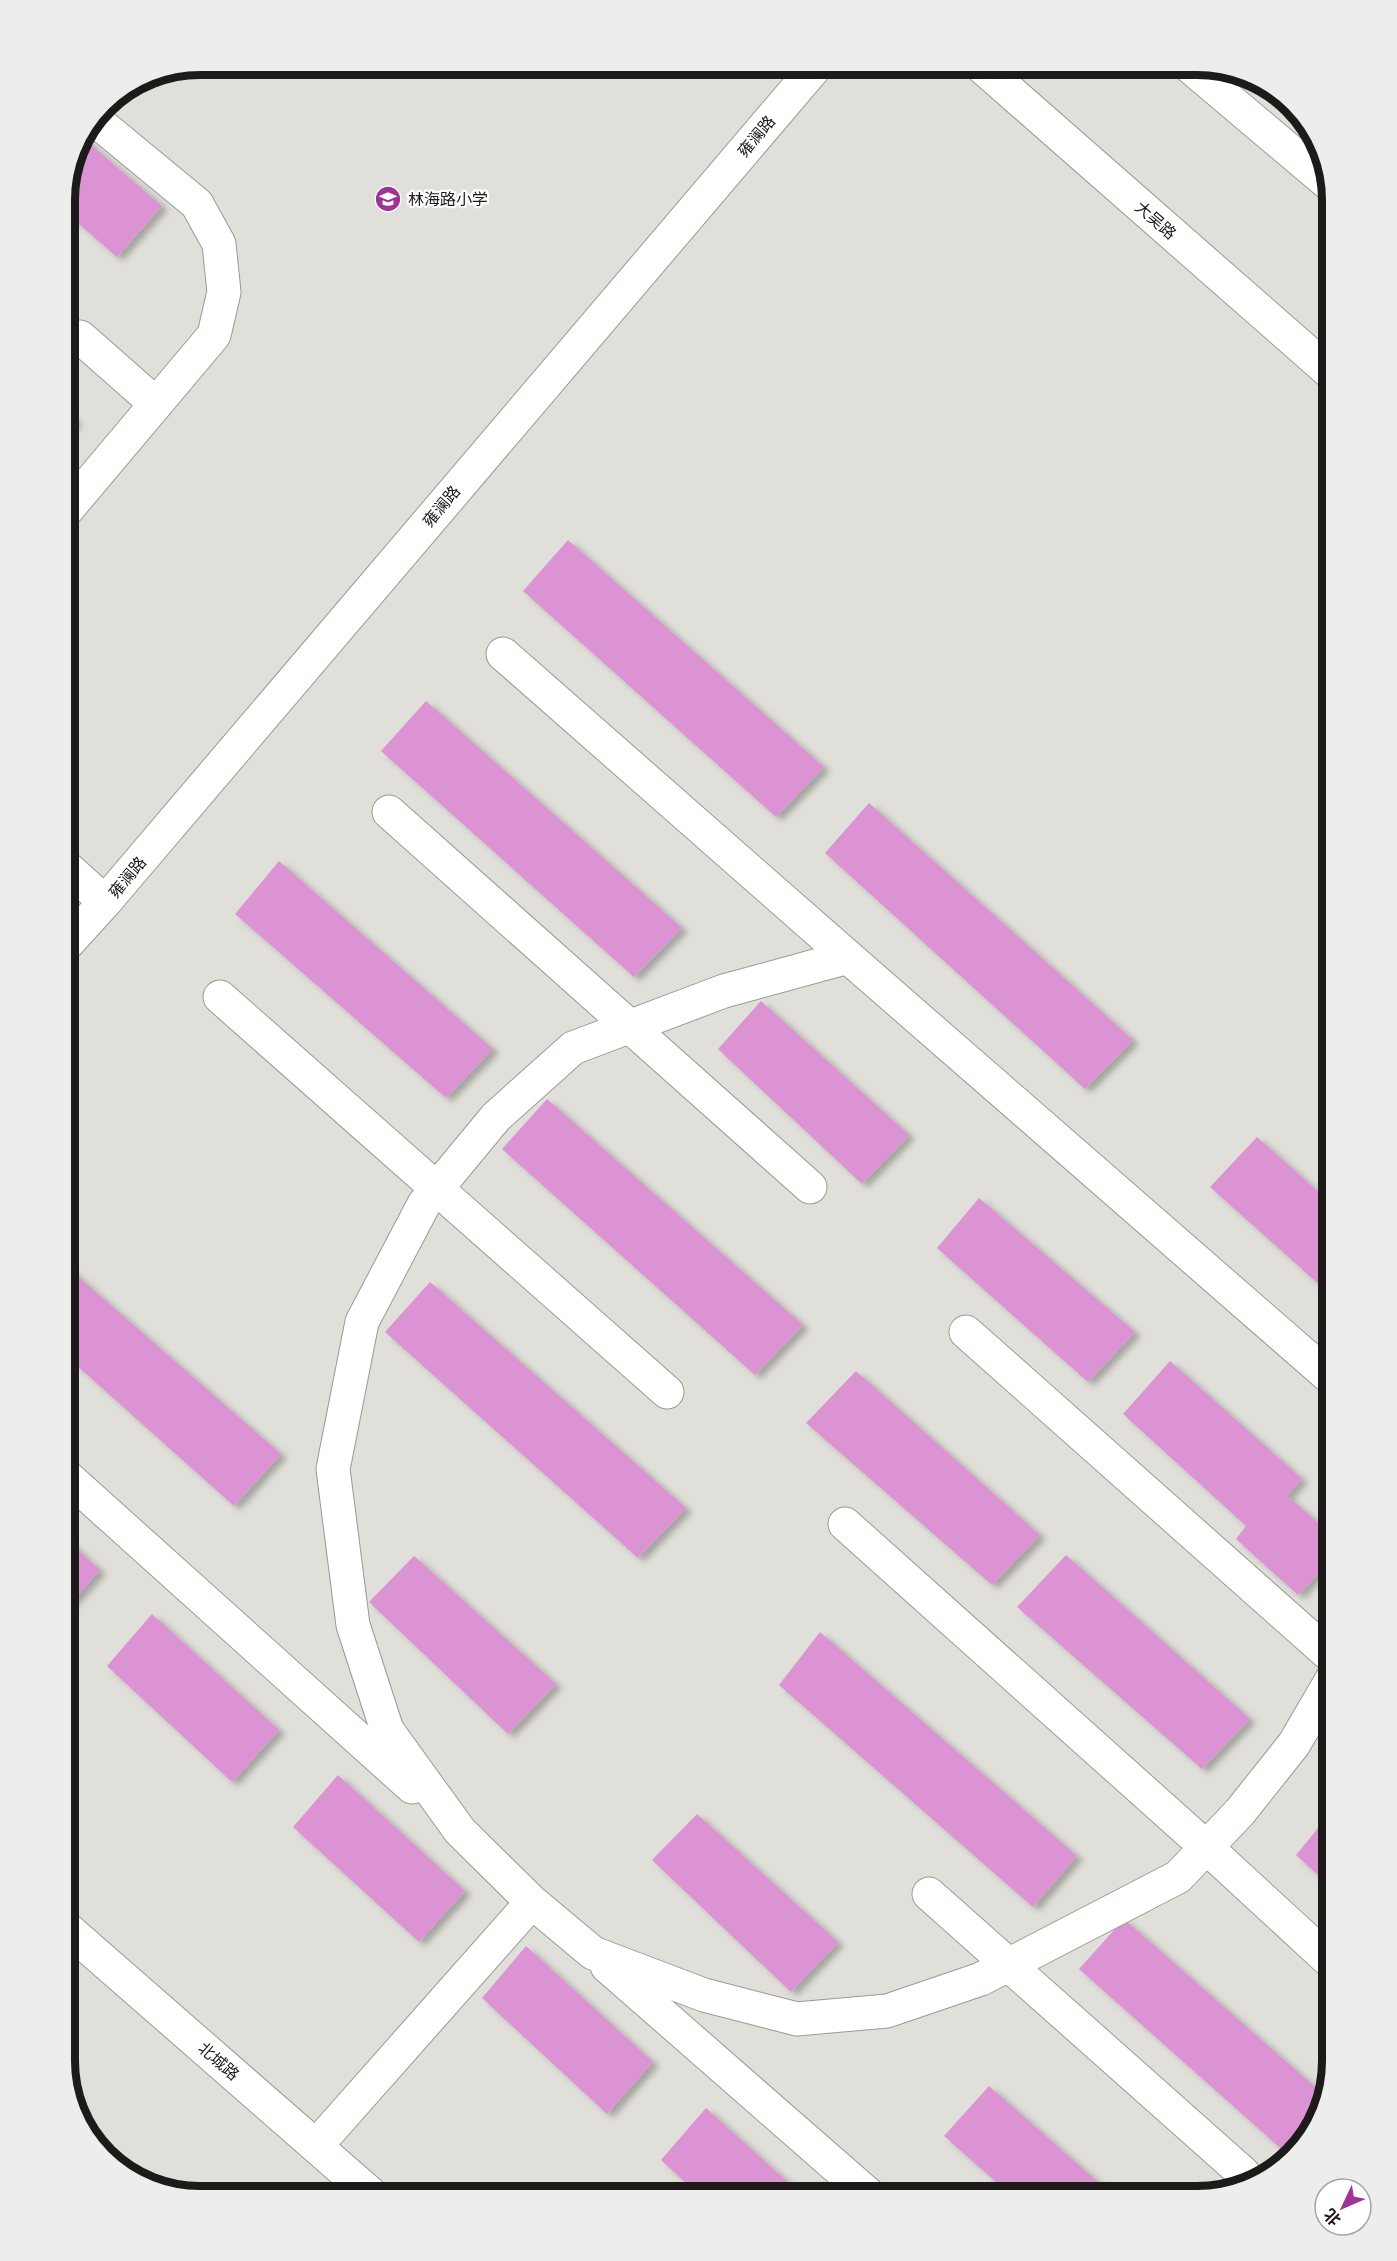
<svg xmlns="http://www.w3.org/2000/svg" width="1397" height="2261" font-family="'Open Sans','Noto Sans SC',sans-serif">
  <defs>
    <filter id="shadow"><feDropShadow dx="6" dy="4" stdDeviation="3" flood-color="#0004"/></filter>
  </defs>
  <rect width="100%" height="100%" fill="#e1dfd9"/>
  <g fill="#dc93d4" filter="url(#shadow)">
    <path d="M82,137L162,206L117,257L65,212V191L75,148Z"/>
    <path d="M65,411L76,421L65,433Z"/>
    <path d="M568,540L824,767L776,817L523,591Z"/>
    <path d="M426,701L682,928L634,977L381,751Z"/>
    <path d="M869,803L1133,1040L1085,1089L825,853Z"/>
    <path d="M279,861L493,1049L446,1098L235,914Z"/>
    <path d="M761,1001L909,1135L862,1184L718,1049Z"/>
    <path d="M547,1099L803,1325L755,1375L502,1149Z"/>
    <path d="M1257,1137L1332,1204V1296L1210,1187Z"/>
    <path d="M979,1198L1135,1332L1088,1382L937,1248Z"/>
    <path d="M65,1265L281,1454L234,1506L65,1355Z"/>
    <path d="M430,1282L686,1508L638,1558L385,1332Z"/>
    <path d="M1170,1361L1302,1479L1287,1496L1332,1534V1559L1298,1595L1236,1539L1246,1526L1123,1414Z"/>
    <path d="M856,1371L1040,1535L992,1585L806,1423Z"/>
    <path d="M65,1538L100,1570L65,1610Z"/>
    <path d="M1066,1555L1250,1719L1202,1769L1017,1607Z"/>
    <path d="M414,1556L556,1684L508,1734L369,1602Z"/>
    <path d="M152,1614L279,1730L232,1782L107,1666Z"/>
    <path d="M820,1632L1077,1856L1033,1907L779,1685Z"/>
    <path d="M338,1775L465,1891L419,1942L293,1827Z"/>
    <path d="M1332,1811V1888L1296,1855Z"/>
    <path d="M697,1814L838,1942L791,1992L652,1860Z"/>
    <path d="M1124,1919L1323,2094L1310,2136L1288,2155L1079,1969Z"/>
    <path d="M526,1946L653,2062L607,2114L482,1998Z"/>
    <path d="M989,2086L1114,2196H1012L944,2136Z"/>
    <path d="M706,2108L803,2196H700L661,2160Z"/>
  </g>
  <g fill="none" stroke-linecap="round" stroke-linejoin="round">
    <g stroke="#9b9994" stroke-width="35">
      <g id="street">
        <path d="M1188,65L1329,184"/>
        <path d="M80,337L156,404"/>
        <path d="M65,512L214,335L224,292L219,244L197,204L94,119"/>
        <path d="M503,654L848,957L1332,1379"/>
        <path d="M389,812L810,1187"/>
        <path d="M65,866L105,902"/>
        <path d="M848,957L724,991L573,1048L496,1117L424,1204L362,1322L333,1469L353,1625L387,1730L460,1831L532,1902L593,1953L704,1995L797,2019L887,2011L981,1979L1178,1877L1240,1812L1294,1744L1332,1679"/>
        <path d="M220,997L667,1392"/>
        <path d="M966,1332L1332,1657"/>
        <path d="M65,1475L412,1787"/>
        <path d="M845,1524L1206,1847L1332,1963"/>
        <path d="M929,1894L1243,2173"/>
        <path d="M607,1966L870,2196"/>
        <path d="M316,2146L532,1902"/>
      </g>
    </g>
    <g stroke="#9b9994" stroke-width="35">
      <g id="secondary">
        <path d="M980,65L1332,374"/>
        <path d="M65,946L105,902L817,65"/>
        <path d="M65,1927L373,2196"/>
      </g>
    </g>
    <use href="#street" stroke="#fff" stroke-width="33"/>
    <use href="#secondary" stroke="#fff" stroke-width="33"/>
  </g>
  <defs>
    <g id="school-disc" transform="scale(1.35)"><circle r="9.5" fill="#9d3496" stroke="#fff"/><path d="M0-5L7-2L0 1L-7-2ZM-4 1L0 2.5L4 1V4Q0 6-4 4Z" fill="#fff"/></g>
  </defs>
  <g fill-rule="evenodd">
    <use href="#school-disc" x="388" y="199"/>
  </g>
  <g text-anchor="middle" stroke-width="4.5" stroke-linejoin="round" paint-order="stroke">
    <g font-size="16" fill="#1c1b19" stroke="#fff">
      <text transform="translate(756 136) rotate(-50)" y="6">雍澜路</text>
      <text transform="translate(1156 220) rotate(41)" y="6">大吴路</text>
      <text transform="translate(441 506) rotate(-50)" y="6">雍澜路</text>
      <text transform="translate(127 877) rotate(-50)" y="6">雍澜路</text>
      <text transform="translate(219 2061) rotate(41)" y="6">北城路</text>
    </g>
    <g font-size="16" fill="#1c1b19" stroke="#fff" text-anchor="start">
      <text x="408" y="205">林海路小学</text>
    </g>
  </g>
  <path d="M0 0H1397V2261H0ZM200 75H1197A125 125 0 0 1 1322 200V2061A125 125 0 0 1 1197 2186H200A125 125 0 0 1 75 2061V200A125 125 0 0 1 200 75Z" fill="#ededed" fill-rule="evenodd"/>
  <path fill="none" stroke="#1c1b19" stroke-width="8" d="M200 75H1197A125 125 0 0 1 1322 200V2061A125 125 0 0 1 1197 2186H200A125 125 0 0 1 75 2061V200A125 125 0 0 1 200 75Z"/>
  <g transform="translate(1343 2207) rotate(226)"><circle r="28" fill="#ffffff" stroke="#a4a4a3" stroke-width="1.5"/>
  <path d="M0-4.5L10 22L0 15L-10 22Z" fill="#9d3496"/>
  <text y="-9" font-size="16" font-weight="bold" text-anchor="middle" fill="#1c1b19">北</text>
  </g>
</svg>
